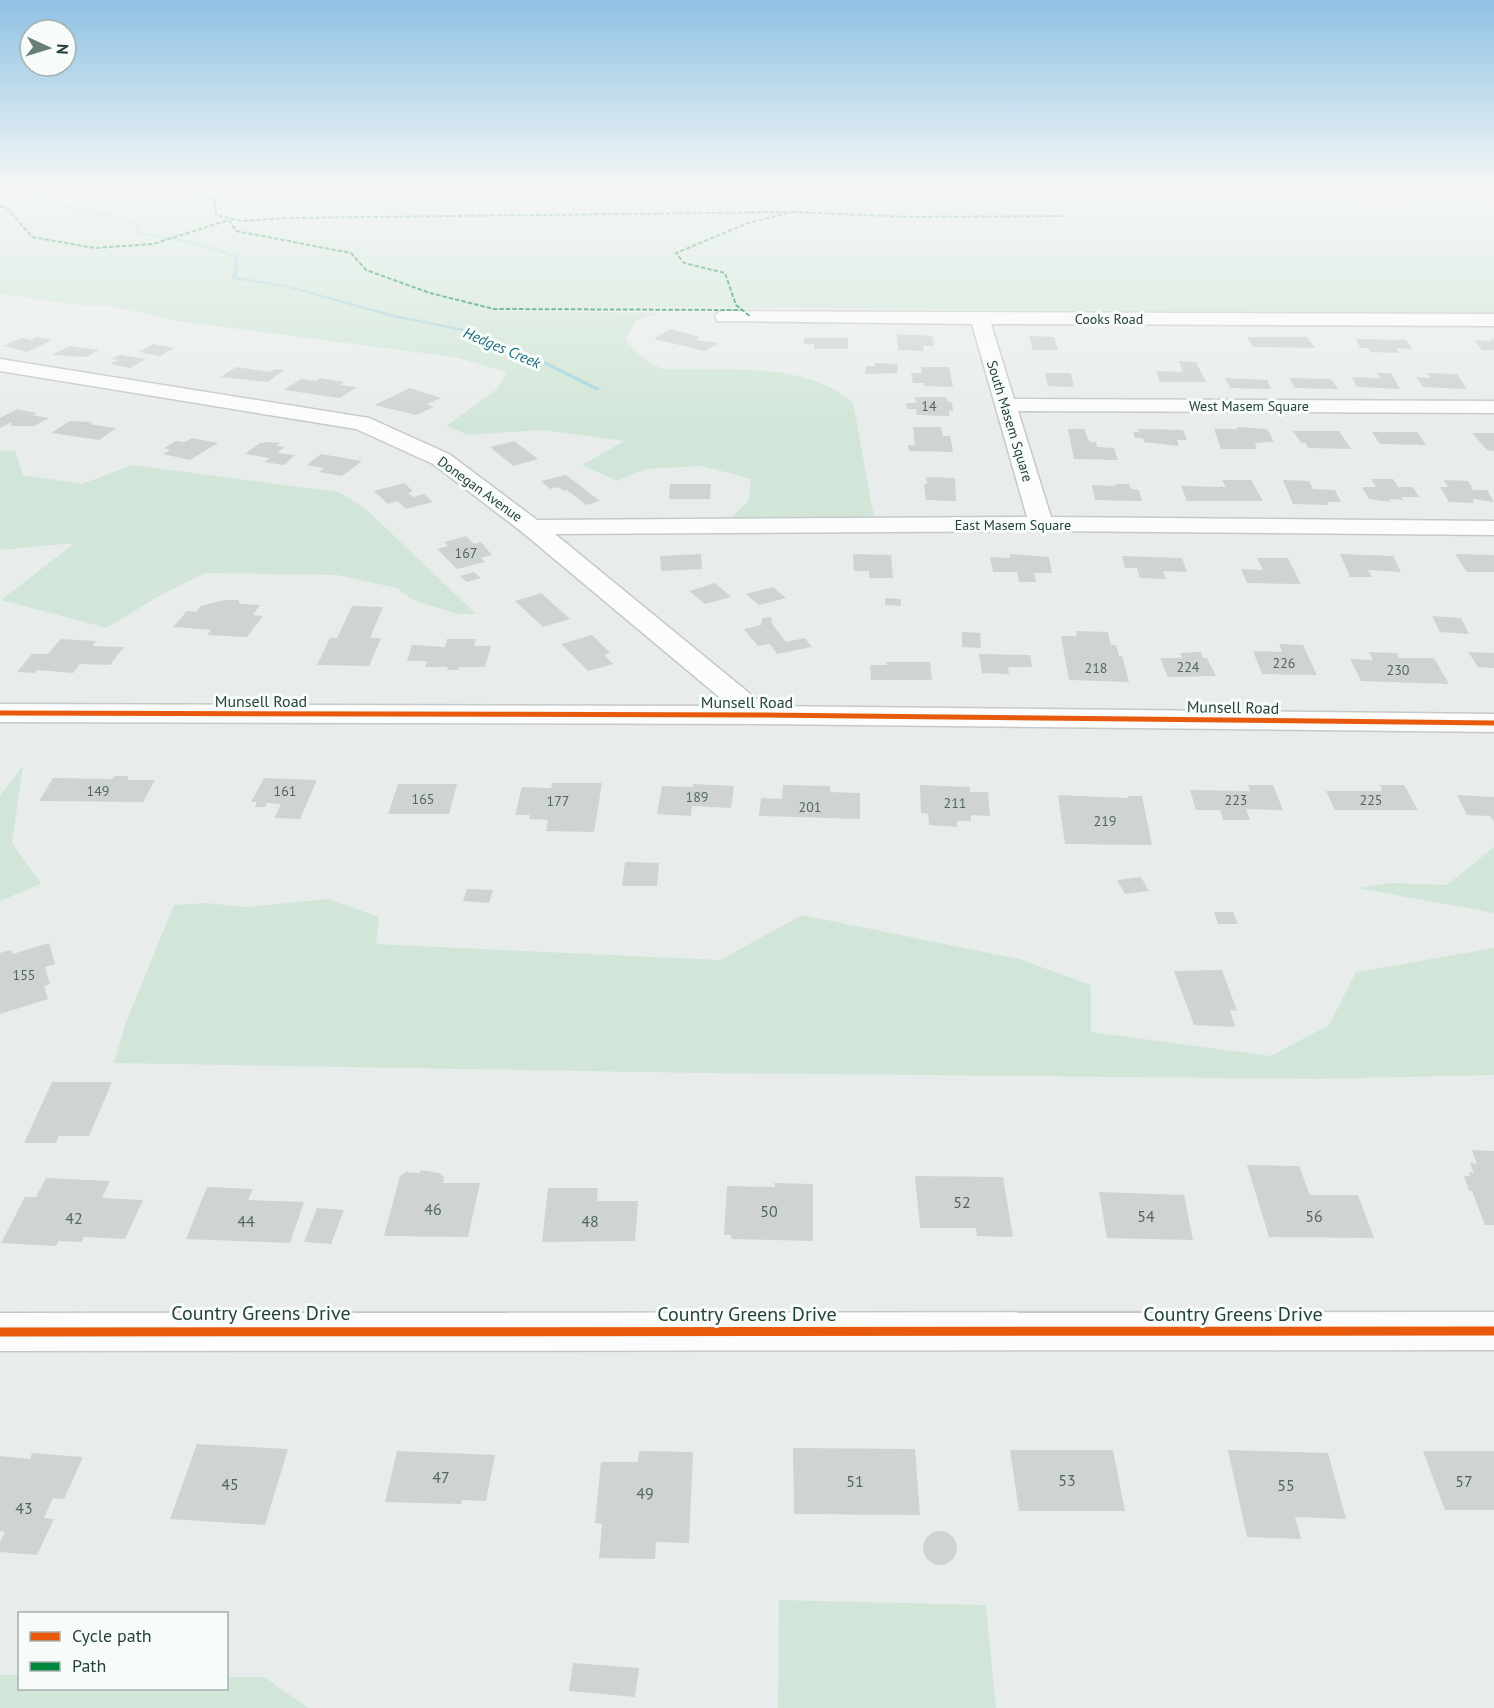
<svg xmlns="http://www.w3.org/2000/svg" width="1494" height="1708" font-family="'PT Sans',sans-serif">
  <rect width="100%" height="100%" fill="#e8edeb"/>
  <path fill="#d6dedb" d="M1026,186H1494V205L1033,202Z"/>
  <g fill="#d1e6d8">
    <path d="M0,186H1035L1045,203L1494,206V314L672,307L501,309L510,311L658,313L637,320L625,339C634,349 647,364 661,368C671,371 687,368 698,369C754,370 806,366 853,402L874,517L856,521L732,517L748,501L751,479L702,466L646,469L617,481L582,465L625,441L541,430L468,435L446,426L496,390L507,372L454,357L177,321L110,306H87L0,294Z"/>
    <path d="M1053,186H1189L1205,203L1071,202L1058,198Z"/>
    <path d="M1201,186H1338L1358,203L1224,202L1210,198Z"/>
    <path d="M1387,186H1464L1485,199L1482,205L1405,204Z"/>
    <path d="M0,450L15,451L23,475L82,484L132,465L339,492L366,509L476,614H457L413,600L397,588L337,575L205,573L157,597L107,628L1,600L75,543L0,550Z"/>
    <path d="M23,766L12,843L41,884L0,901V796Z"/>
    <path d="M1494,847V913L1357,888L1391,883L1447,885Z"/>
    <path d="M328,899L379,917L376,944L720,960L802,915L1019,959L1091,985V1032L1271,1056L1329,1025L1356,972L1494,948V1075L1316,1079L699,1073L114,1063L126,1022L174,905L206,903L245,907Z"/>
    <path d="M779,1600L986,1605L996,1708H778Z"/>
    <path d="M0,1675H19L20,1688H226L227,1677H264L308,1708H0Z"/>
  </g>
  <g fill="none" stroke-linecap="round" stroke-linejoin="round">
    <path fill="#a9d4db" fill-rule="evenodd" d="M19,186H23L25,192L80,209L138,221L140,232L201,243L239,256L237,277L286,285L395,315L465,329L539,358L601,389L596,390L535,360L462,331L392,317L286,287L232,279L235,258L200,245L136,234L134,223L77,211L22,194Z"/>
  </g>
  <g fill="#cfd4d2">
    <path d="M670,329L700,337L695,340L719,343L705,351L654,339Z"/>
    <path d="M897,334L932,336L934,346H923L924,351L898,350Z"/>
    <path d="M1029,336L1054,337L1058,350H1033Z"/>
    <path d="M36,337L52,340L27,352L3,346L21,338L31,340Z"/>
    <path d="M1247,337H1307L1315,348L1253,347Z"/>
    <path d="M804,338H848V349H814V344H804Z"/>
    <path d="M1355,339L1406,340L1413,349L1396,348L1399,353L1371,352L1368,348H1361Z"/>
    <path d="M1490,339H1494V350H1482L1474,340L1491,341Z"/>
    <path d="M153,344L174,348L160,356L139,352Z"/>
    <path d="M70,346L99,350L86,357L52,355Z"/>
    <path d="M120,355L146,359L130,368L110,364L118,360L112,359Z"/>
    <path d="M1179,361L1196,362L1206,382H1160L1156,371L1183,372Z"/>
    <path d="M875,363L898,364L897,373L865,374L866,366H875Z"/>
    <path d="M236,367L271,372L274,369L284,370L268,382L221,377Z"/>
    <path d="M921,367H949L953,387L924,386V383H913L911,373H922Z"/>
    <path d="M1045,373H1071L1074,387L1048,386Z"/>
    <path d="M1377,373H1391L1400,389L1357,387L1352,377L1380,378Z"/>
    <path d="M1427,373L1457,374L1467,389L1423,387L1416,377L1431,378Z"/>
    <path d="M320,378L344,382L340,385L357,387L340,398L284,390L301,379L316,381Z"/>
    <path d="M1225,378L1267,380L1271,389L1230,388Z"/>
    <path d="M1289,378L1331,379L1338,389L1295,388Z"/>
    <path d="M410,388L441,398L427,404L434,407L416,415L374,405Z"/>
    <path d="M915,397H947L948,402H952L953,411H949V416L917,415L916,409H907L906,403H916Z"/>
    <path d="M17,409L37,413L32,415L49,418L34,426H11L12,422L0,428V418Z"/>
    <path d="M70,421L93,422L89,424L116,428L99,440L51,433Z"/>
    <path d="M913,427H941L943,436H950L953,452L909,451L908,445H915Z"/>
    <path d="M1236,427L1267,429L1274,442L1255,443L1257,449H1221L1214,429H1238Z"/>
    <path d="M1068,429H1084L1087,437L1090,442H1096L1097,447L1114,448L1118,460L1074,459Z"/>
    <path d="M1138,429L1183,430L1187,440H1177L1179,446L1144,442L1143,438H1135L1133,432H1139Z"/>
    <path d="M1293,431H1339L1351,449L1308,448L1306,443H1301Z"/>
    <path d="M1372,432H1417L1426,445L1380,444Z"/>
    <path d="M1472,433H1494V451L1487,450Z"/>
    <path d="M192,438L218,443L190,460L163,454L170,450L164,448L176,441L185,442Z"/>
    <path d="M514,441L538,459L513,466L490,447Z"/>
    <path d="M269,442L280,443L276,446L285,447L277,453L295,455L284,465L264,462L270,458L245,454L260,443Z"/>
    <path d="M321,454L362,461L342,476L319,472L324,468L307,465Z"/>
    <path d="M566,475L600,501L586,505L567,490L563,491L558,487L550,489L541,481Z"/>
    <path d="M926,477L955,478L956,501L926,500L924,484H927Z"/>
    <path d="M1371,479H1393L1398,487H1413L1419,497H1401L1403,500L1389,499L1391,502L1369,499L1362,487H1376Z"/>
    <path d="M1222,480H1251L1263,501H1187L1181,486L1226,487Z"/>
    <path d="M1283,480L1309,481L1313,489L1335,490L1341,502H1328L1329,505L1293,504Z"/>
    <path d="M1444,480L1468,481L1473,490H1487L1494,502L1473,499L1474,503L1449,502L1440,487H1448Z"/>
    <path d="M404,483L413,491L408,493L413,497L424,494L433,502L406,509L397,501L388,504L374,491Z"/>
    <path d="M670,484H711L710,499H669Z"/>
    <path d="M1115,484H1129L1131,489L1139,490L1142,501L1095,500L1092,485L1116,486Z"/>
    <path d="M466,536L474,544L481,542L492,555L481,558L485,562L457,569L437,549L448,546L444,542Z"/>
    <path d="M701,554L702,569L661,571L660,556Z"/>
    <path d="M853,554L891,555L893,578H869V571H854Z"/>
    <path d="M1010,554L1049,557L1052,573H1034L1036,582H1019L1017,572H993L990,557L1010,558Z"/>
    <path d="M1340,554L1393,556L1401,572L1368,570L1372,577H1350Z"/>
    <path d="M1455,554L1494,555V572H1467Z"/>
    <path d="M1122,556L1182,558L1187,572L1163,571L1166,579L1140,578L1137,568H1125Z"/>
    <path d="M1257,558H1288L1301,584L1247,583L1241,569L1263,570Z"/>
    <path d="M474,572L481,578L467,582L460,576Z"/>
    <path d="M715,583L731,597L705,604L689,591Z"/>
    <path d="M773,587L786,598L759,605L746,594Z"/>
    <path d="M541,593L570,619L543,627L515,601Z"/>
    <path d="M885,598L901,599V606L885,605Z"/>
    <path d="M224,600H238L240,604L260,605L253,615L263,616L247,637L207,635L211,630L173,627L187,611L196,612L201,606Z"/>
    <path d="M352,606L383,607L370,638H381L369,666L317,665L330,638H337Z"/>
    <path d="M1432,616L1461,618L1469,634L1440,632Z"/>
    <path d="M771,617L772,624L786,642L805,638L812,647L777,654L770,644L758,646L744,629L761,625L762,618Z"/>
    <path d="M1076,631L1108,632L1111,645H1116L1119,656H1122L1129,682L1069,680L1061,636H1077Z"/>
    <path d="M962,632L980,633L981,648L962,647Z"/>
    <path d="M592,635L610,653L604,655L613,664L588,671L561,644Z"/>
    <path d="M61,639L96,641L92,646L124,647L110,665L80,664L73,673L37,670L35,673L17,672L32,654H48Z"/>
    <path d="M447,639H476L474,646H491L485,667H459L458,670H447L448,667H425L427,661H407L412,645L445,647Z"/>
    <path d="M1279,644L1303,645L1317,675L1262,674L1253,651L1282,652Z"/>
    <path d="M1201,652L1203,658H1207L1216,676L1168,677L1160,658H1182L1180,653Z"/>
    <path d="M1369,652L1397,653L1399,658H1434L1449,684L1361,681L1350,659L1373,660Z"/>
    <path d="M1468,652L1494,653V668L1478,667Z"/>
    <path d="M979,654L1030,655L1032,667H1008L1009,674L982,673Z"/>
    <path d="M886,662H930L932,680H871L870,665H887Z"/>
    <path d="M115,776H129L127,780H155L143,802L39,801L53,778L112,779Z"/>
    <path d="M264,778L317,780L300,819L274,818L281,804L267,803L265,807H255L257,802H251Z"/>
    <path d="M552,783H602L594,832L546,831L548,820L529,819L530,815H515L522,787L551,788Z"/>
    <path d="M398,784H457L449,814H388Z"/>
    <path d="M693,784L734,786L731,808L692,806L691,816L657,814L662,786L693,787Z"/>
    <path d="M783,785L830,786V792L860,793V819L759,816L761,798L782,799Z"/>
    <path d="M920,785L970,787V792H988L990,816L971,815V821H957V827L929,825L928,814L921,813Z"/>
    <path d="M1248,785H1273L1283,810L1246,809L1250,820H1223L1220,810H1196L1190,790L1250,791Z"/>
    <path d="M1380,785H1404L1418,810H1335L1326,791H1382Z"/>
    <path d="M1058,795L1128,798V796H1142L1152,845L1065,844Z"/>
    <path d="M1457,795L1494,797V822L1490,816L1467,815Z"/>
    <path d="M625,862L659,863L657,886H622Z"/>
    <path d="M1141,877L1149,891L1125,894L1117,880Z"/>
    <path d="M467,889L493,890L489,903L463,901Z"/>
    <path d="M1214,912H1233L1238,924H1218Z"/>
    <path d="M49,943L55,964L45,967L50,984L44,986L48,999L0,1014V953L11,950L13,954Z"/>
    <path d="M1222,970L1237,1011L1230,1010L1235,1027L1194,1025L1174,971Z"/>
    <path d="M52,1082H112L89,1136H59L56,1143H24Z"/>
    <path d="M1472,1150L1494,1151V1225H1485L1472,1191H1469L1464,1176H1470L1469,1172L1474,1173L1470,1163L1477,1164Z"/>
    <path d="M1247,1165L1299,1166L1310,1195H1358L1374,1238L1269,1237Z"/>
    <path d="M421,1170L439,1173L444,1177L443,1183H480L468,1237L384,1236L400,1176L406,1172L420,1173Z"/>
    <path d="M915,1176L1003,1177L1013,1237L977,1236L976,1228H920Z"/>
    <path d="M46,1178L110,1181L102,1198L143,1200L125,1239L84,1237L82,1242L58,1241L56,1246L1,1243L25,1197H36Z"/>
    <path d="M774,1183L813,1184V1241L731,1239V1235H724L727,1186L775,1187Z"/>
    <path d="M207,1187L253,1189L248,1200L304,1202L290,1243L186,1239Z"/>
    <path d="M548,1188H598L597,1201H638L635,1241L542,1242Z"/>
    <path d="M1099,1192L1184,1195L1193,1240L1107,1238Z"/>
    <path d="M317,1208L344,1210L331,1244L304,1242Z"/>
    <path d="M197,1444L288,1449L265,1525L170,1519Z"/>
    <path d="M793,1448L915,1449L920,1515L794,1514Z"/>
    <path d="M1010,1450H1113L1125,1511H1019Z"/>
    <path d="M1228,1450L1328,1453L1346,1519L1295,1517L1301,1539L1247,1537Z"/>
    <path d="M397,1451L495,1455L486,1501L462,1500L461,1504L385,1502Z"/>
    <path d="M639,1451L693,1452L689,1543L656,1542L655,1559L599,1558L602,1524L595,1523L601,1462H638Z"/>
    <path d="M1423,1451H1494V1510H1445Z"/>
    <path d="M32,1453L83,1457L64,1499L53,1498L44,1518L54,1519L37,1555L0,1552V1542L5,1532L0,1531V1456L30,1459Z"/>
    <circle cx="940" cy="1548" r="17"/>
    <path d="M573,1663L639,1668L635,1697L569,1691Z"/>
  </g>
  <g fill="none" stroke-linecap="round" stroke-linejoin="round">
    <g stroke="#c5cac8" stroke-width="3">
      <g id="minor">
        <path d="M724,311L1494,314V326L991,324L1014,399L1494,401V413L1018,411L1051,517L1494,521V535L1041,531L555,534L765,706L1494,714V732L758,724L0,722V704L730,706L522,532L433,464L356,429L0,371V359L369,418L449,454L537,520L1027,517L972,324L717,321L715,317L717,313Z"/>
        <path d="M1494,1312V1350L0,1351V1313Z"/>
      </g>
    </g>
    <use href="#minor" fill="#fcfcfc" fill-rule="evenodd"/>
    <g stroke="#00873e" stroke-width="2" stroke-dasharray="4.5 2" stroke-linecap="butt">
      <path d="M204,186L197,191L215,201L216,215L242,221L286,218L792,212L748,223L676,253L684,263L725,273L736,305L751,317"/>
      <path d="M0,206L7,208L32,237L95,248L153,244L229,220L236,231L351,253L366,270L430,293L494,309L742,310"/>
      <path d="M792,212L910,217L1065,216"/>
    </g>
    <g stroke="#f7fbf9" stroke-width="8">
      <path id="cycleway-far1" d="M0,713L758,715L1494,723"/>
    </g>
    <g stroke="#f7fbf9" stroke-width="13">
      <path id="cycleway" d="M0,1332L1494,1331"/>
    </g>
    <use href="#cycleway-far1" stroke="#e8590c" stroke-width="5"/>
    <use href="#cycleway" stroke="#e8590c" stroke-width="9"/>
  </g>
  <linearGradient id="sky" x2="0" y2="1"><stop stop-color="#8fc1e3"/><stop offset="0.44" stop-color="#f5f7f6"/><stop offset="1" stop-color="#f5f7f6" stop-opacity="0"/></linearGradient>
  <rect width="1494" height="425" fill="url(#sky)"/>
  <g text-anchor="middle" stroke-width="6" stroke-linejoin="round" paint-order="stroke">
    <g font-size="14" fill="#24423a" stroke="#f7fbf9">
      <text x="1109" y="324">Cooks Road</text>
      <text x="1249" y="411">West Masem Square</text>
      <text transform="translate(1010 421) rotate(73)" y="5">South Masem Square</text>
      <text transform="translate(480 489) rotate(36)" y="5">Donegan Avenue</text>
      <text x="1013" y="530">East Masem Square</text>
    </g>
    <g font-size="14" fill="#506761">
      <text x="929" y="411">14</text>
      <text x="466" y="558">167</text>
      <text x="1284" y="668">226</text>
      <text x="1188" y="672">224</text>
      <text x="1096" y="673">218</text>
      <text x="1398" y="675">230</text>
      <text x="98" y="796">149</text>
      <text x="285" y="796">161</text>
      <text x="697" y="802">189</text>
      <text x="423" y="804">165</text>
      <text x="1236" y="805">223</text>
      <text x="1371" y="805">225</text>
      <text x="558" y="806">177</text>
      <text x="955" y="808">211</text>
      <text x="810" y="812">201</text>
      <text x="1105" y="826">219</text>
      <text x="24" y="980">155</text>
    </g>
    <g font-size="15" font-style="italic" fill="#1c6f80" stroke="#f7fbf9">
      <text transform="translate(502 348) rotate(23)" y="5">Hedges Creek</text>
    </g>
    <g font-size="16" fill="#24423a" stroke="#f7fbf9">
      <text x="261" y="707">Munsell Road</text>
      <text x="747" y="708">Munsell Road</text>
      <text transform="translate(1233 707) rotate(1)" y="6">Munsell Road</text>
    </g>
    <g font-size="16" fill="#506761">
      <text x="962" y="1208">52</text>
      <text x="433" y="1215">46</text>
      <text x="769" y="1217">50</text>
      <text x="1146" y="1222">54</text>
      <text x="1314" y="1222">56</text>
      <text x="74" y="1224">42</text>
      <text x="246" y="1227">44</text>
      <text x="590" y="1227">48</text>
      <text x="441" y="1483">47</text>
      <text x="1067" y="1486">53</text>
      <text x="855" y="1487">51</text>
      <text x="1464" y="1487">57</text>
      <text x="230" y="1490">45</text>
      <text x="1286" y="1491">55</text>
      <text x="645" y="1499">49</text>
      <text x="24" y="1514">43</text>
    </g>
    <g font-size="20" fill="#24423a" stroke="#f7fbf9">
      <text x="261" y="1320">Country Greens Drive</text>
      <text x="747" y="1321">Country Greens Drive</text>
      <text x="1233" y="1321">Country Greens Drive</text>
    </g>
  </g>
  <rect x="18" y="1612" width="210" height="78" fill="#f7fbf9" stroke="#a3b1ad" stroke-width="1.5"/>
  <rect x="30" y="1632" width="30" height="9" fill="#e8590c" stroke="#a3b1ad" stroke-width="1.5"/>
  <text x="72" y="1642" font-size="18" fill="#24423a">Cycle path</text>
  <rect x="30" y="1662" width="30" height="9" fill="#00873e" stroke="#a3b1ad" stroke-width="1.5"/>
  <text x="72" y="1672" font-size="18" fill="#24423a">Path</text>
  <g transform="translate(48 48) rotate(94)"><circle r="28" fill="#f7fbf9" stroke="#a3b1ad" stroke-width="1.5"/>
  <path d="M0-4.5L10 22L0 15L-10 22Z" fill="#697e78"/>
  <text y="-9" font-size="16" font-weight="bold" text-anchor="middle" fill="#24423a">N</text>
  </g>
</svg>
